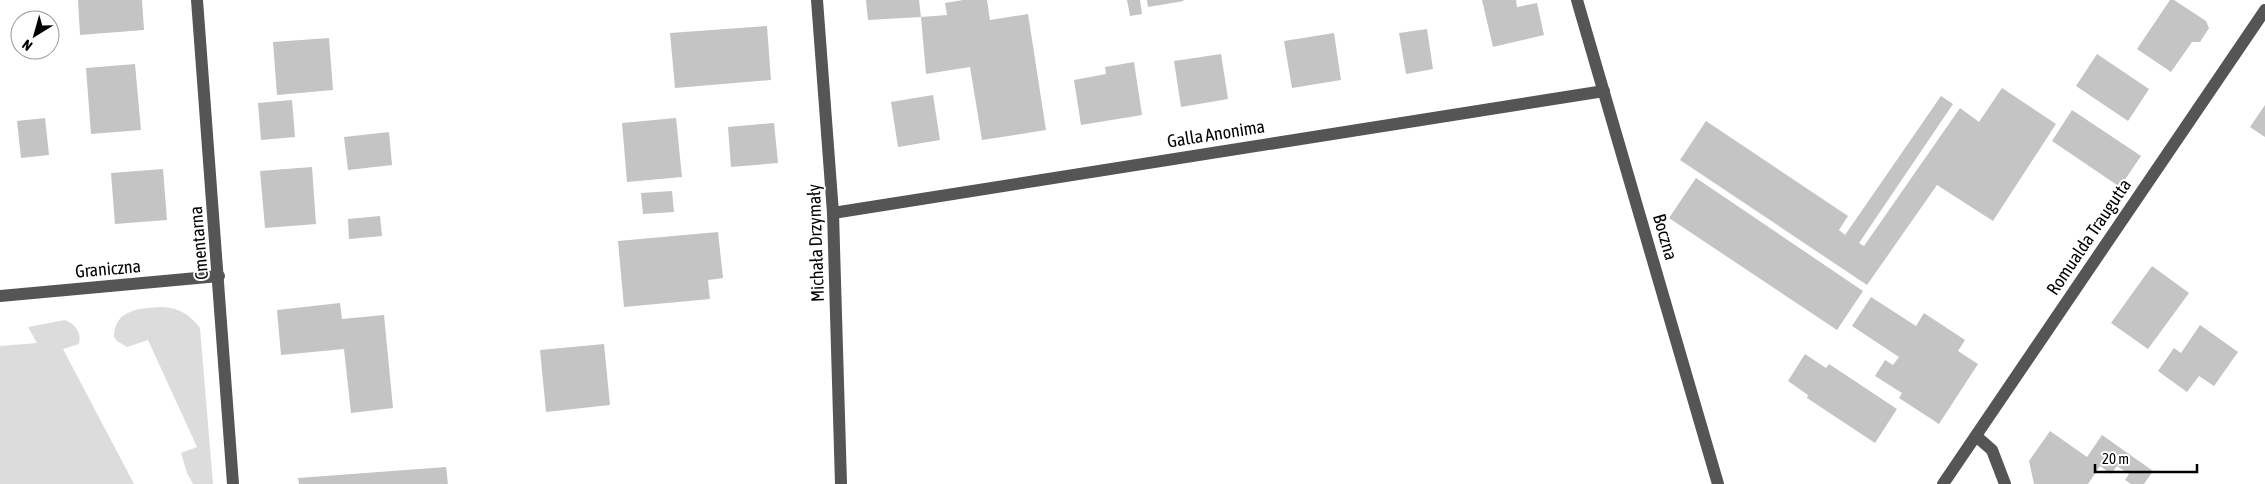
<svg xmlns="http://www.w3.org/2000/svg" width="2265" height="484" font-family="'Asap Condensed',sans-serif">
  <rect width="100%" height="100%" fill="#fff"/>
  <g fill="#dcdcdc">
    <path d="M162,307C180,308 189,314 200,328L213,484H193L187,473L181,453L197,447L148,340L127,347L117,341L114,337C114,309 141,308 162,307Z"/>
    <path d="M65,320C75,324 82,332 79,344L63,349L134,484H0V346L37,343L28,327Z"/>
  </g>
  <g fill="#c4c4c4">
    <path d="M78,0H142L144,30L80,35Z"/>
    <path d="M866,0H919L921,17L947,15L945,3L963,0H987L990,20L1028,14L1046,130L982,140L970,67L926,74L921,17L868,20Z"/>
    <path d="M1127,0H1140L1142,14L1130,16Z"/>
    <path d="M1147,0H1183L1184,1L1148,7Z"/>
    <path d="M1482,0H1516L1517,7L1537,3L1544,35L1493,47Z"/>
    <path d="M2170,0H2174L2206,21L2209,28L2200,42H2192L2171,72L2137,49Z"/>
    <path d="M767,26L771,80L675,88L670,33Z"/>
    <path d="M1427,29L1433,69L1406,74L1399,33Z"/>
    <path d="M1334,33L1341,80L1292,88L1284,41Z"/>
    <path d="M329,38L333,90L277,95L273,42Z"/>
    <path d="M1221,54L1228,99L1181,107L1174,61Z"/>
    <path d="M2097,54L2149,89L2128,121L2076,86Z"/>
    <path d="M1134,62L1142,115L1081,125L1074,80L1106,74L1105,67Z"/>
    <path d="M135,64L141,130L91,134L86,68Z"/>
    <path d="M2002,88L2056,124L1993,221L1937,185L1867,285L1680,160L1706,121L1848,216L1839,230L1845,235L1941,96L1953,104L1859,243L1864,246L1960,108L1979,122Z"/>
    <path d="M933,95L940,140L898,147L891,102Z"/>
    <path d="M292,100L295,137L261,140L258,103Z"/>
    <path d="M2265,105V137L2250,127Z"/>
    <path d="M2072,110L2141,156L2120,187L2052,141Z"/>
    <path d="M45,118L49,155L21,158L17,121Z"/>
    <path d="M676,118L682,177L627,182L622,123Z"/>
    <path d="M774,123L778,163L731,167L728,127Z"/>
    <path d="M389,132L392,165L348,170L344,137Z"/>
    <path d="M312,167L316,224L265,228L260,171Z"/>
    <path d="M163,169L167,220L115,224L111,173Z"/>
    <path d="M1696,178L1863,291L1837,330L1669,218Z"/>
    <path d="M672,191L674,212L643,214L641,193Z"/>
    <path d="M380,216L382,236L349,239L348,219Z"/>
    <path d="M718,232L723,278L708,280L710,299L624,307L618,241Z"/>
    <path d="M2152,266L2189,293L2148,349L2111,323Z"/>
    <path d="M1871,297L1916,326L1924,313L1965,340L1958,351L1978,364L1939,424L1899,398L1902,393L1875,376L1885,360L1893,365L1899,357L1852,326Z"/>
    <path d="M340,303L342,319L384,315L393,408L351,413L344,349L281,355L277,310Z"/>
    <path d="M2200,325L2238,352L2214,386L2199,376L2187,392L2158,371L2174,348L2181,353Z"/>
    <path d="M604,344L610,405L546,412L540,350Z"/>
    <path d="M1805,354L1826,368L1829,364L1897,409L1875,443L1807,398L1808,395L1788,381Z"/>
    <path d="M2050,431L2087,457L2102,435L2153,471L2144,484H2131L2125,480L2129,474L2117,466L2111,474L2100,466L2088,484H2034L2029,461Z"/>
    <path d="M446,467L448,484H299L298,478Z"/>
  </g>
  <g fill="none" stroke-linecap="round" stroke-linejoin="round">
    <g stroke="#555" stroke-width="12">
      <path d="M197,0L233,484"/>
      <path d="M817,0L833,213L841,484"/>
      <path d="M1577,0L1718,484"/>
      <path d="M833,213L1604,91"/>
      <path d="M0,296L219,276"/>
      <path d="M1976,436L1992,450L2005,484"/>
      <path d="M1943,484L2265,10"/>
    </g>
  </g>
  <g text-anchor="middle" stroke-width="4" stroke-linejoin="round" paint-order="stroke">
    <g font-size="18" fill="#000" stroke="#fff">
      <text transform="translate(1216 134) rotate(-9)" y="6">Galla Anonima</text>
      <text transform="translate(1665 237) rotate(74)" y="6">Boczna</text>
      <text transform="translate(2089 237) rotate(-56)" y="6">Romualda Traugutta</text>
      <text transform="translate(199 243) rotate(-95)" y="6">Cmentarna</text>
      <text transform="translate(816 243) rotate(-92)" y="6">Michała Drzymały</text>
      <text transform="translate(108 269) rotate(-5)" y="6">Graniczna</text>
    </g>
  </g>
  <g transform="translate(35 35) rotate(217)"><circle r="24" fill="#ffffff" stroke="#999999"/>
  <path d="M0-4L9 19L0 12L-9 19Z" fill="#000000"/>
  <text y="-8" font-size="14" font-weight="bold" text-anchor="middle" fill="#000000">N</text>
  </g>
  <path d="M2095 464v8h102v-8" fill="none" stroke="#000000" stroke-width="2.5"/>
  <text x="2102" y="464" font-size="15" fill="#000000" stroke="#ffffff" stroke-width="4" paint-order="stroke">20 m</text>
</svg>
